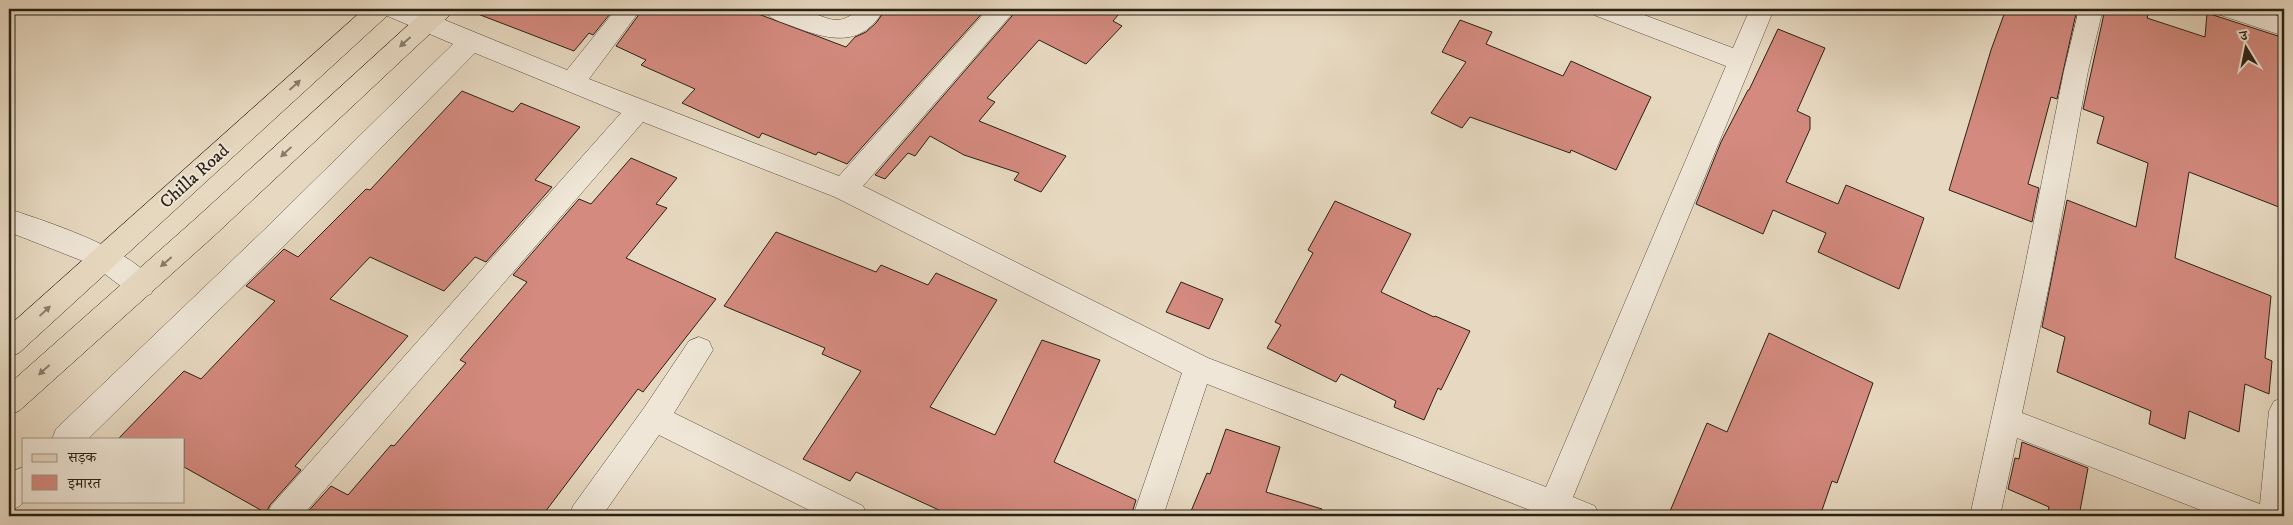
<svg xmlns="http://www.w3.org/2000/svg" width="2293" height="525" font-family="'IM FELL DW Pica','Noto Serif Devanagari',serif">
  <rect width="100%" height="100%" fill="#e7d9c1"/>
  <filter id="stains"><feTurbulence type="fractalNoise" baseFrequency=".004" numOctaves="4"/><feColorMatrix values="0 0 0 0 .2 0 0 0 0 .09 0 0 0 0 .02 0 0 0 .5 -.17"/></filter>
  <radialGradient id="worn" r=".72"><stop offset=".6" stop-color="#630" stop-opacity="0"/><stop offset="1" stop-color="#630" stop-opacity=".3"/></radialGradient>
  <g fill="#d48a7f" stroke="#2a2116">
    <path d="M471,9H614L593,35L589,33L574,51L470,11Z"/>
    <path d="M643,9H745L846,47L855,37L866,32L876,23L886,9H986L847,164L818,152L816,155L762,133L759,138L682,103L695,89L641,65L646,60L616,46Z"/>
    <path d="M1016,9H1123L1113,21L1122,26L1086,64L1039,40L987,98L995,102L979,121L1066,156L1041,192L1014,180L1019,173L964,155L930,136L915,156L908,153L885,179L875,175L1012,16Z"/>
    <path d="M2006,9H2077L2057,99L2051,97L2028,184L2039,188L2032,222L1949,190L1991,50Z"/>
    <path d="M2105,9H2150L2147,18L2205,37L2207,13L2284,38V209L2189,172L2175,258L2271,296L2265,358L2272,361L2269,394L2245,384L2239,432L2189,411L2185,439L2149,424L2151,411L2057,372L2065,337L2042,327L2067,200L2136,227L2148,163L2097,143L2104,117L2083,109Z"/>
    <path d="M1460,20L1492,32L1486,44L1563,76L1571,61L1651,97L1616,170L1571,150L1570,153L1470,117L1462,128L1431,113L1466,62L1442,52Z"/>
    <path d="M1778,29L1825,48L1797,111L1810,117V129L1786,182L1838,204L1846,185L1924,218L1899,289L1818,252L1826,233L1773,210L1763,234L1696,204L1721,142L1748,90H1749Z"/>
    <path d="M462,91L513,112L521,103L580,127L535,180L552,187L486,262L475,257L444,291L370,257L330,299L408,336L295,466L301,470L270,505L266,513L184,467V439H118L184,371L201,379L275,301L246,286L284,249L298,257L366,189L370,190Z"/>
    <path d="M631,158L677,178L656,204L667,208L626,258L716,299L643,392L638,389L542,516H304L331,486L348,495L391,445L394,446L466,363L460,360L527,282L513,275L579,199L591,204Z"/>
    <path d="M1335,201L1411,234L1381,292L1434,317L1435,316L1470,331L1441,390L1438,388L1424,420L1394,407L1396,401L1341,374L1336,382L1267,348L1281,325L1275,322L1313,253L1308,250Z"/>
    <path d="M776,232L876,272L881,265L928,285L936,273L997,300L930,407L995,435L1042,340L1100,360L1054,462L1136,500L1131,516H952L856,472L850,481L803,459L861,371L822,354L825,348L724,306Z"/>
    <path d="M1181,282L1223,299L1209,329L1166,312Z"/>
    <path d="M1769,333L1873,383L1837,483L1832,481L1820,516H1668L1707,423L1727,432Z"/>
    <path d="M1226,429L1280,447L1266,492L1322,509L1320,516H1189L1207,473L1210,474Z"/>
    <path d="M2022,442L2088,468L2079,516H2047L2049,507L2008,489L2015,458L2019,459Z"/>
  </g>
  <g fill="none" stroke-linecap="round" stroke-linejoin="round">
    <g stroke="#594f41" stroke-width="1">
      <g id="minor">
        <path d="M382,9H418L567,70L616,9H641L589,79L839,176L988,9H1014L1011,15L863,186L1208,358L1546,487L1726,66L1594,15L1591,9H1628L1733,48L1750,9H1774L1573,497L1595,506L1599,516H1545L1207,384L1163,516H1133L1182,373L835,197L643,122L302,516H267L271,506L621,113L475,53L284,246L88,439H52L56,429L264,230L453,44L385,15Z"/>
        <path d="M763,9C774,8 787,7 798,9C822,12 836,32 858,9H884C862,49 828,40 792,26C782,22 768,19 763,9Z"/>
        <path d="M2079,9H2103L2088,71L2051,276L2022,413L2260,504L2269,411L2274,401L2284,398V516H2216L2017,438L2000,516H1970L2023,276L2064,71Z"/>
        <path d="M2217,9H2257L2284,18V36L2220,15Z"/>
        <path d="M9,209C45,221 139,251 155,285L151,294L141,297L131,294L93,265L9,232Z"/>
        <path d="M699,337L709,341L713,350L674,413L863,506L867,516H821L659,435L602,516H569L573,506L644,408L689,341Z"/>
        <path d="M24,467L25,501L20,506L9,511V475L13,471Z"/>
      </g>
    </g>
    <g stroke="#2a2116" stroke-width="1">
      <g id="major">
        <path d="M364,9H391L388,15L19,353L9,357V326Z"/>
        <path d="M426,9H453L450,15L214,236L19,411L9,415V384L194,220Z"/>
      </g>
    </g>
    <use href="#minor" fill="#efe6d7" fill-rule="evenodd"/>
    <use href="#major" fill="#e7d9c1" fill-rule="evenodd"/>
  </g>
  <defs><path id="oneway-solid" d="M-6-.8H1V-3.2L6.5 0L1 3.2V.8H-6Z" transform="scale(1.25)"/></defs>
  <g fill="#887d6c">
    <use href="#oneway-solid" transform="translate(405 42) rotate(138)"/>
    <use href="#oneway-solid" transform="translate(295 85) rotate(-42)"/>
    <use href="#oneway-solid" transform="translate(286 152) rotate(137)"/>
    <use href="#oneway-solid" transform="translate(166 262) rotate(139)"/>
    <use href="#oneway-solid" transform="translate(45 311) rotate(-43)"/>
    <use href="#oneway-solid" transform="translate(44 370) rotate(138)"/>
  </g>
  <g text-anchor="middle" stroke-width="4" stroke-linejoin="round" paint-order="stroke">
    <g font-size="18" fill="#2a2116" stroke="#efe6d7">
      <text transform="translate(194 176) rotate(-42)" y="6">Chilla Road</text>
    </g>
  </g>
  <rect width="2293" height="525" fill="none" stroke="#e7d9c1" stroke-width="30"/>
  <rect x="10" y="10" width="2273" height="505" fill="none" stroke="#2a2116" stroke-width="2.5"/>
  <rect x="15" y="15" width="2263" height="495" fill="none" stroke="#2a2116"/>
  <rect x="22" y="438" width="162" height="65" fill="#efe6d7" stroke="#a0978a"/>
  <rect x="32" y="454" width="25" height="8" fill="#e7d9c1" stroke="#a0978a"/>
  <text x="68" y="462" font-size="15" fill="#2a2116">सड़क</text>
  <rect x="32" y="475" width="25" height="15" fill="#d48a7f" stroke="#a0978a"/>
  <text x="68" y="488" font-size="15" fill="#2a2116">इमारत</text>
  <g transform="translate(2246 48) rotate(350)" stroke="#efe6d7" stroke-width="4" paint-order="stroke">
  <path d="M0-4L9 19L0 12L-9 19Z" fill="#2a2116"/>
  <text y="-8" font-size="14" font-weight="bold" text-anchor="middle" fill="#2a2116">उ</text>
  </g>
  <rect width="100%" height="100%" filter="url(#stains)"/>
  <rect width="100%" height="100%" fill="url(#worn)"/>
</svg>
